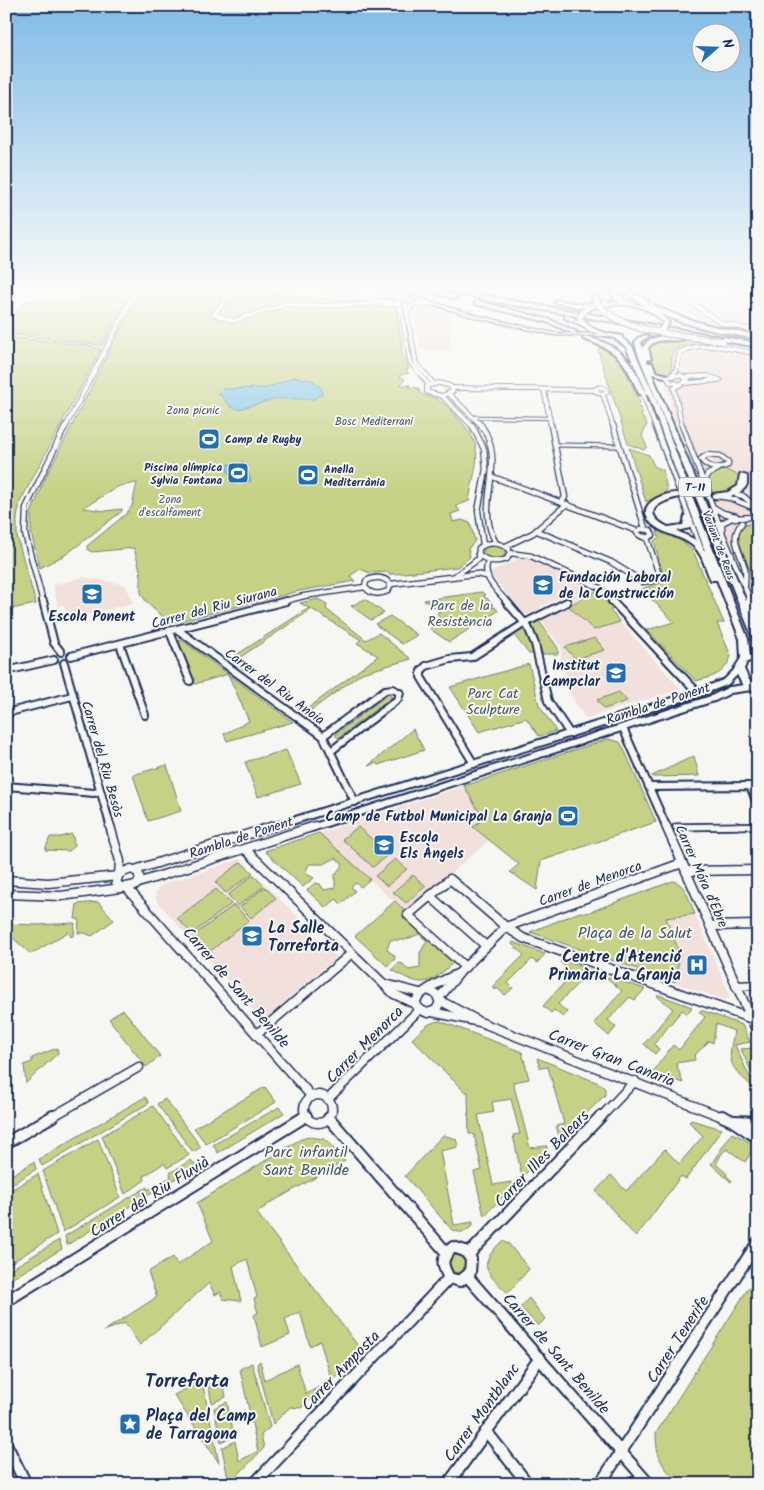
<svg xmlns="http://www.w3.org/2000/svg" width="764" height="1490" font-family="Kalam,sans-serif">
  <rect width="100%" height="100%" fill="#f6f6f2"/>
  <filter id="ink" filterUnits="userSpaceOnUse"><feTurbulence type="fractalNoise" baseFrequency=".02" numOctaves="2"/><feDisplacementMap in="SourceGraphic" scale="10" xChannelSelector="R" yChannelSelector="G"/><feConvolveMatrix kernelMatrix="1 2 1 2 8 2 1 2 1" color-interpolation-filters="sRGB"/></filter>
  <g filter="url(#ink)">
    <g fill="#f2e0dc">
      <path d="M651,289H758V332L702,322L680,304L655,296Z"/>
      <path d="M425,304L450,312L451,351L420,350L412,308L414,305Z"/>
      <path d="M699,344L758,352V622L673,415L664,377L671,373L673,351L679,347Z"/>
      <path d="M519,558H527L596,591L574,602L564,595L540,607L539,611L530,615H524L490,574L500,567L507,565Z"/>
      <path d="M84,577L126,585L133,603L68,620L64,605L58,606L53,585Z"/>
      <path d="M568,606L594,630L620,622L681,689L587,718L584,716L573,699L569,690L561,657L562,648L541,620Z"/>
      <path d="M464,786L484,820L473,828L489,840L406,912L336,849L265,851Z"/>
      <path d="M240,859L337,957L263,1021L157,901L155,894L159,887L164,884Z"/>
      <path d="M695,914L729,994V998L725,1000L680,985L675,982L680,954L666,918Z"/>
    </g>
    <g fill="#c6d185" stroke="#708072">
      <path d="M102,289H135L129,295L102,346L88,343L6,334V324L27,300L71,302Z"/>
      <path d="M147,289H242L244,292L257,291L379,302L380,307L396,306L403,356L409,369L406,370L409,373L400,375V377L405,379L400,385H410L409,387L418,388C421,398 430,396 437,399C443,402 450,410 455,415C488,447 475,462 469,501L456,506L460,511L451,514L453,522L462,520L470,523L475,541L468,549L470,557L457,567L396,574H389L387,572L370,573L360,569L350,576L355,581L299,591L176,622C165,621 147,605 142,595C139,588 142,582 141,576C140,567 136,557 134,548L92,552L88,550L87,546L126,514L132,506L137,483L119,486L83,508L105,511L122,509V511L68,553L40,568L31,533V513L45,479L115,340L139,295Z"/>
      <path d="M6,337L88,345L101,349L20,502L17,518V537L36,604L6,610Z"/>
      <path d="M685,339L710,343C701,345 672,341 672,357C671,362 672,367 671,373L665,374L658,372L649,352L650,346L659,340Z"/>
      <path d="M601,347L619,357L640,403L638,405L643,413L641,415L647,424L642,436L647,447L644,450L628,444L598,350Z"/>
      <path d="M629,448L649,455L654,466L663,470L667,491L646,502Z"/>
      <path d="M719,470H726L738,475L740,482C734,492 723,493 713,493L707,479L709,476Z"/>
      <path d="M758,521V601L750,571L737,536C742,526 747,524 758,521Z"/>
      <path d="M657,531L682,541L693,551L724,623H717L731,656C724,675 714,676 696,681L647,630L674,622L642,589L661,582L664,579L654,541L659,537Z"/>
      <path d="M494,545L502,547L506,551L503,558L492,559L483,554L484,547Z"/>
      <path d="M596,591L613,609L610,610L620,622L594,630L568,606Z"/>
      <path d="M482,592L485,595L484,598H487L493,605L492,608L495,607L498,611L449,642L430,629L438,623L440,618L437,613L440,611L424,600Z"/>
      <path d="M318,599L327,604L326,609L366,640L379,633L411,659L362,673L306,714L303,712L378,656L357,643L361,640L310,608L308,610L309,611L239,658L238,659L250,668L246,671L230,659L309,608L300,603Z"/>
      <path d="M365,599L384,613L371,620L351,606Z"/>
      <path d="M390,616L417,635L402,644L375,624Z"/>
      <path d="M539,621L558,648V654H529L514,635Z"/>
      <path d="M595,638L605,650L575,659L565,647Z"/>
      <path d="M176,640L183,641L293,722L227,741L224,734L249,721L228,674L195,684Z"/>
      <path d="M529,664L539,705L556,731L539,736L526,718L479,732L450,687Z"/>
      <path d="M619,692L627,701L604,709L597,700Z"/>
      <path d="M388,694L392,697L338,738L335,735Z"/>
      <path d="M413,729L424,750L378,765L376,763L368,766Z"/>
      <path d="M608,739L620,742L623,747L656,822L541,861L537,890L510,872L519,864L473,827L483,819L464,786Z"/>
      <path d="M286,750L301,784L258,797L245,762Z"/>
      <path d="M694,756L699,776L653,777L652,776Z"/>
      <path d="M167,765L181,811L148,821L133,775Z"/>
      <path d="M358,827L389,854L373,867L342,839Z"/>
      <path d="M319,833L370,879L361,887L356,883L351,887L355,891L341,904L336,899L326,908L307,890L315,883L320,884L324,890L335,888V875L343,864L336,858L323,864H309L305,873L314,878L303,887L265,851Z"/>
      <path d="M72,834L75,846L69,851L45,850L50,837H61Z"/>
      <path d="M395,859L407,869L387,886L375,876Z"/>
      <path d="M241,862L253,873L226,893L215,882Z"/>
      <path d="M253,875L264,886L238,906L228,895Z"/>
      <path d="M413,875L426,886L406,903L393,892Z"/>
      <path d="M673,881C686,883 690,903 695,914L666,918L680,954L675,982L530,932L580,912L587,913Z"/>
      <path d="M265,887L276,898L251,918L240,907Z"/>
      <path d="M216,889L231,904L192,934L177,918Z"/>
      <path d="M395,901L406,912L403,915L454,962C428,986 423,988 392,970L398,963L403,964L408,970L420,968V953L427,941L419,934L405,940H390L387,950L394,955L395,959L387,966L355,936Z"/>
      <path d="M98,902L114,920L92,936L85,933H78L79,919H75L77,904Z"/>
      <path d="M234,905L249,920L208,953L193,936Z"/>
      <path d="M75,923L74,935L71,937L68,932L31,954L6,932V924L38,925Z"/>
      <path d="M513,942L545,954L537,963L532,959L508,983L513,988L505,995L497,988L495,990L492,987L524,955L512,944Z"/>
      <path d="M562,960L596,972L586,982L582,979L558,1004L567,1012L563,1017L554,1010L551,1013L543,1006L573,973L560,962Z"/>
      <path d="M609,977L645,989L635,1000L630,997L608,1020L616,1027L609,1036L594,1023L622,991L607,978Z"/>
      <path d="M659,995L692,1007L687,1014L682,1010L654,1044L659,1049L655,1054L644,1044L673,1009L657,996Z"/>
      <path d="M123,1009L160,1056L146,1067L109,1019Z"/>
      <path d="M701,1010L742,1025L750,1042L735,1045L750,1078H758V1091C748,1082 732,1071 731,1059C729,1051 733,1040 734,1031L716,1024L713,1043L709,1041L694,1056L695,1060L676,1063L683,1083L652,1073L673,1045L679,1050L705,1017L699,1012Z"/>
      <path d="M440,1021L522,1052L529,1079L513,1082L530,1148L547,1146L546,1153L522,1177L513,1135L520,1134L511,1099L492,1102L494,1112L478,1115L493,1185L511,1182L512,1187L484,1216L474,1172L482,1170L474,1134H469L468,1092H465L412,1039C421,1031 427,1022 440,1021Z"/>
      <path d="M57,1048L58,1053L26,1083L24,1065L32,1062V1058Z"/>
      <path d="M753,1048L758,1060V1072L752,1073L741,1049Z"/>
      <path d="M537,1058L601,1084L605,1089V1095L560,1139L556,1126L564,1124L548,1067L540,1068Z"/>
      <path d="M265,1087L276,1102L206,1144L194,1128Z"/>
      <path d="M145,1097L149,1103L42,1166L39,1159Z"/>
      <path d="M165,1099L201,1147L193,1152L157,1104Z"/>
      <path d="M153,1106L189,1155L167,1168L164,1163L144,1176L145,1180L125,1194L102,1136Z"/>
      <path d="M279,1107L284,1113L218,1153L213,1145Z"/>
      <path d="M691,1120L722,1129L686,1179L681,1176L636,1237L596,1191L611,1175L626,1191L665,1149L679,1164L703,1136L689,1122Z"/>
      <path d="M732,1133C740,1137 750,1140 754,1148L745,1162L727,1149L722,1153L716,1164L727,1174L726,1175L732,1181L731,1182L711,1164Z"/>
      <path d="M443,1135L456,1139L458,1147L440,1151L454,1225L473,1222V1225C466,1232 462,1234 452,1230L405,1176Z"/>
      <path d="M308,1137L325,1139L345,1161L270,1203L257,1213L362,1351L332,1381L320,1341L310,1346L300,1312L285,1319L290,1335L262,1347L254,1315L258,1313L254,1299L257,1297L247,1259L233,1266L241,1301L223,1299L220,1292L215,1295L209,1283L140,1345L125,1323L104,1331L157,1297L148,1272L173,1257L177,1265L213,1241L197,1203L299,1140Z"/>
      <path d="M98,1139L120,1197L63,1232L43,1171Z"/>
      <path d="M191,1160L196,1166L67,1245L65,1236L147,1187L148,1190L171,1177L170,1173Z"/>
      <path d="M34,1162L36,1169L6,1188V1178Z"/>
      <path d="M38,1174L57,1234L6,1266V1193Z"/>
      <path d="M59,1240L62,1249L6,1282V1272Z"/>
      <path d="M503,1240L507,1244L508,1243L529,1269L508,1293C483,1270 478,1265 503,1240Z"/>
      <circle cx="458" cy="1264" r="9"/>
      <path d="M749,1287L758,1294V1484H679C662,1465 656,1459 656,1433Z"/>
      <path d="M529,1298L545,1319L538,1326L521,1307Z"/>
      <path d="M260,1361L265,1380L297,1364L306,1394L321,1386L301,1408L290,1407L273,1424L257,1364Z"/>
      <path d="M252,1363L270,1427L261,1435L264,1448L229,1484L222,1448L235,1441L239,1461L258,1451L240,1369Z"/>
      <path d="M222,1378L226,1397L212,1403L208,1384Z"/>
      <path d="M202,1381L219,1463L174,1395Z"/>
      <path d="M227,1402L234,1436L221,1443L214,1408Z"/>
    </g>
    <g fill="#82c5e3" stroke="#5989ae">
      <path d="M295,377L312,380L322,389V394L314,399H275L239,409L231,407L218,393L224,389L266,388Z"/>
      <path d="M244,462L251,481L233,484L226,465Z"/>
    </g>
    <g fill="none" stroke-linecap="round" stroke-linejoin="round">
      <path stroke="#caced4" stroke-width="8" stroke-dasharray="8 4" stroke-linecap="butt" d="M676,495L716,496"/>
      <g stroke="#1b2f5e" stroke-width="4.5">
        <path id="pedestrian-far3" d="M474,417L550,418"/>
      </g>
      <g stroke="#1b2f5e" stroke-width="5.5">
        <path id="pedestrian-far2" d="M555,445L620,446"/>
      </g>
      <g stroke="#1b2f5e" stroke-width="8">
        <path id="pedestrian-far1" d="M676,827L758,826"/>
      </g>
      <g stroke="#1b2f5e" stroke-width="9">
        <path id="pedestrian" d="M676,827L737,826"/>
      </g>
      <g stroke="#1b2f5e" stroke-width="5.5">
        <g id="minor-far4">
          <path d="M249,289L230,295L214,314L233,321L287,304L300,306L400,304"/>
          <path d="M252,289L390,302"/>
          <path d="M373,289L385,292"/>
          <path d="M391,289L385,292V295L399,298L410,294L404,289"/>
          <path d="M648,289L654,301"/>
          <path d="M660,289L673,294"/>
          <path d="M671,289L721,323L758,331"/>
          <path d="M734,289L758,293"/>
          <path d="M399,298L410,362L429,385"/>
          <path d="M404,298L416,363L434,384"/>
          <path d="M409,311V307L418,303L432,304"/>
          <path d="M671,375L676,371L680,352C705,340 732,349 758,354"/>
          <path d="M680,375L688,380L681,384L670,382L667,377Z"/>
          <path d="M685,377L708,376L720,380L686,383"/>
          <path d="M439,383L450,386L453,391L442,396L427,392V386Z"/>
          <path d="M681,384L674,388L682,426"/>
          <path d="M600,387L606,389L607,392L601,394L593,390Z"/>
          <path d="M453,388L593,390"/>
          <path d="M544,390L551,426"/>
          <path d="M449,394L482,426"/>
          <path d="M603,394L613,426"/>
          <path d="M643,394L655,426"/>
          <path d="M442,396L472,426"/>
          <path d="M66,426L131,300L140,289"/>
        </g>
      </g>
      <g stroke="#1b2f5e" stroke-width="7">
        <g id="minor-far3">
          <path d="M472,425L484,449L486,469L478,511L483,545"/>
          <path d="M481,425C509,464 473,503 496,543"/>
          <path d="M551,425L565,497L562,502"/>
          <path d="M613,425L645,528"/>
          <path d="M655,425L701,549"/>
          <path d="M682,425L722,532"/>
          <path d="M707,455L720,456L728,462V465C718,470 708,469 701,459Z"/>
          <path d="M493,477L637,531"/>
          <path d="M705,484L707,475L718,469"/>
          <path d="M733,493L743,496L754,505"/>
          <path d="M717,496L730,498L757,509"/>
          <path d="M713,507L723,513L736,516"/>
          <path d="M742,523C728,539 741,551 745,569C746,574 745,579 745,585"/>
          <path d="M640,529L650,530L653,535C647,539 642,538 637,533Z"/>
          <path d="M537,531L611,562L643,582L657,580L659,575L647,538"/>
          <path d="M506,546L533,533L567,504"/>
          <path d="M510,553L531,556L600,588L613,602"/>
          <path d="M478,554C487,562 496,563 507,559L510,553"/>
          <path d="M488,561C481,578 497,590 507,602"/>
          <path d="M474,562L478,559L479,548C489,541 499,542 509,549"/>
          <path d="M456,575L476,561"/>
          <path d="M391,584L476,574L486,576"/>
          <path d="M365,587C371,595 379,595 388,591L391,584"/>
          <path d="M365,587L366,581C375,576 383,576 391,584"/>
          <path d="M750,600L722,532V523L732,518L758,517"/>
          <path d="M43,602L25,534L26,508L66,425"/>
          <path d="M281,602L304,596L365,587"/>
        </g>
      </g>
      <g stroke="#1b2f5e" stroke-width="10">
        <g id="minor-far2">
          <path d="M43,601L54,643L61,652"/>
          <path d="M506,601L528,627L535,644L548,701L570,734"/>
          <path d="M612,601L698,693"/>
          <path d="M178,630L323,736L355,802"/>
          <path d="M170,632L190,681"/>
          <path d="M120,644L145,715"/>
          <path d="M71,656L286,601"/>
          <path d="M64,663L111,828"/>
          <path d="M6,671L54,660"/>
          <path d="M6,713L72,696"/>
          <path d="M623,728L667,828"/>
          <path d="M323,736L385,690L393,689L400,693L398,699L331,751"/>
          <path d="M474,764L421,677V671L426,666L450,659L472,657L525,623L567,602"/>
          <path d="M6,786L94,793L100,791"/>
          <path d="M649,787L750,786L758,806"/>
          <path d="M270,828L698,693L726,682L739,669"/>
          <path d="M311,828L714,698L730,690L752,687"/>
        </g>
      </g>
      <g stroke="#1b2f5e" stroke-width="11">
        <g id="minor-far1">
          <path d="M110,826L120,861L119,874"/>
          <path d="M666,826L758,1034"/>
          <path d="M245,849L394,994L417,1005"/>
          <path d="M131,869L138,872L140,880L136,885L121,888L116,882L119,874Z"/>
          <path d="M135,870L274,826"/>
          <path d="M686,871L758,870"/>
          <path d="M6,880L48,883L118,876"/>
          <path d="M138,883L315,826"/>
          <path d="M128,889L312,1097"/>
          <path d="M6,894L61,896L121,888"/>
          <path d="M430,896L486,946"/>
          <path d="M710,926L758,925"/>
          <path d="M465,967L408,915L450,879L506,927L523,938L758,1021"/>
          <path d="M385,984L420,993"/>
          <path d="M736,986L758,985"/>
          <path d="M428,990L436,994L440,1002L436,1010L428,1013C392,1001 447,979 457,974"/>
          <path d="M439,998L460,972L506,927L682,863"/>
          <path d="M439,1000L475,1019"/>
          <path d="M432,1012L480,1022L725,1118"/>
          <path d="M257,1034L352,953"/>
          <circle cx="318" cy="1109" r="14"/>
          <path d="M328,1099L420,1009"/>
          <path d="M50,1118L139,1067"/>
          <path d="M304,1118L307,1116"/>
          <path d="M600,1118L635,1081"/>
        </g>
      </g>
      <g stroke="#1b2f5e" stroke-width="14">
        <g id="minor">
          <path d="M722,1116L733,1121L758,1138"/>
          <path d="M329,1118L446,1252"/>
          <path d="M734,1121L758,1122"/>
          <path d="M6,1143L53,1116"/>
          <path d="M453,1247L465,1251L471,1259L470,1273L460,1281L449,1278C441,1263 441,1259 453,1247Z"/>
          <path d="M469,1254L601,1116"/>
          <path d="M467,1276L649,1484"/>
          <path d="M6,1301L306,1116"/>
          <path d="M486,1431L528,1484"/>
          <path d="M6,1444L26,1484"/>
          <path d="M254,1484L449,1278"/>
          <path d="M448,1484L540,1358"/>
          <path d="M600,1484L758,1242"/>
        </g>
      </g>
      <g stroke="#1b2f5e" stroke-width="3">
        <path id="tertiary" d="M408,295L479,316L554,333L609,334L611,335L609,336L554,335L477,318L408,297Z"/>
      </g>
      <g stroke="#1b2f5e" stroke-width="4">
        <g id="trunk">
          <path d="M602,289H608L611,299L607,302H620L615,299L609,289H615C627,311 651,298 669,323L664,324C650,305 625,302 603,306C597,307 590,310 584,310V308L599,303L605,299Z"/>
          <path d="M578,316H582C590,332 606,333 622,336V338L632,346L655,397L699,514L748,639L750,655L758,653V659L747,662L744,669L749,680L758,685V693L742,684L734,669L741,658L740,639L717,580H711C705,569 703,554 693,546C680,534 655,534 647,517C640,501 667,492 679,493V497C657,502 640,513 668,527L683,525L685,516H691L690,528L677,531L694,539L705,551L649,397L626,347L614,338L589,331L580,323Z"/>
          <path d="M646,335L649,337L642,340L641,343L648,363H652L656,372L672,376L669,378L652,374L746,601L747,598L750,597L754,600L757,621L755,623L758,630V644L754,641L638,354L635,343L638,338Z"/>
          <path d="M740,474L747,476C747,479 747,482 747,484C743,495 723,499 713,498V494L728,492L738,486Z"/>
        </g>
      </g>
      <g stroke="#1b2f5e" stroke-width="4">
        <g id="motorway">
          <path d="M424,289H433L457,297L454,299Z"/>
          <path d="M444,289H455L491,297L758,343V347L491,301Z"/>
          <path d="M590,289H596L599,306L581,308L554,302L557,300L581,304L594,303Z"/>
          <path d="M622,289C634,289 645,301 656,306C688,322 723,329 758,335V339C712,331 657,322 622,289Z"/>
          <path d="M477,301L551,320L577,332L572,333L547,322L475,304V302Z"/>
          <path d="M565,316H569L588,325L583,326L565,318Z"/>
          <path d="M585,336C624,347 630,359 647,394L645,395L639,394C624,360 620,351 583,339V337Z"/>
          <path d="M662,336H683L686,338C674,345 659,334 648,348L651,359L646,360L642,348L650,339Z"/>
        </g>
      </g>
      <use href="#pedestrian-far3" stroke="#f6f6f2" stroke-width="2.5"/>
      <use href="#pedestrian-far2" stroke="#f6f6f2" stroke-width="3"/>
      <use href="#pedestrian-far1" stroke="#f6f6f2" stroke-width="4.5"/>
      <use href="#pedestrian" stroke="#f6f6f2" stroke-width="5.5"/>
      <use href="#minor-far4" stroke="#f6f6f2" stroke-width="4"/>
      <use href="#minor-far3" stroke="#f6f6f2" stroke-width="4.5"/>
      <use href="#minor-far2" stroke="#f6f6f2" stroke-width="6"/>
      <use href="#minor-far1" stroke="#f6f6f2" stroke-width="8"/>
      <use href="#minor" stroke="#f6f6f2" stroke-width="10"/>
      <use href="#tertiary" fill="#f6f6f2" fill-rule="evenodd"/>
      <use href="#trunk" fill="#f6f6f2" fill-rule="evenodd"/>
      <use href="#motorway" fill="#f6f6f2" fill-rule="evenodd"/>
      <g stroke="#1b2f5e" stroke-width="5.5" stroke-linecap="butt">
        <path id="minor-bridge" d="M650,306L654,301"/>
      </g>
      <g stroke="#1b2f5e" stroke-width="8" stroke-linecap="butt">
        <g id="trunk-bridge">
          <path d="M580,317L586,309"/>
          <path d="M660,332L666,323"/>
        </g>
      </g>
      <g stroke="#1b2f5e" stroke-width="8" stroke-linecap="butt">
        <path id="motorway-bridge" d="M596,302C620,334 685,335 722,341"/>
      </g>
      <use href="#minor-bridge" stroke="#f6f6f2" stroke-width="4"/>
      <use href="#trunk-bridge" stroke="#f6f6f2" stroke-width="5.5"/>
      <use href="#motorway-bridge" stroke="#f6f6f2" stroke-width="6"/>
    </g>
  </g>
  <linearGradient id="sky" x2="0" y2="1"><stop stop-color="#7fbbe6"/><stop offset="0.58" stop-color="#fbfbf9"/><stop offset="1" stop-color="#fbfbf9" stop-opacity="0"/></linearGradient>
  <rect width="764" height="498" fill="url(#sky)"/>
  <defs>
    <g id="stadium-square" transform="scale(1.125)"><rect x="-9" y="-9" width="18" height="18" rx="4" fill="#1f6fb2" stroke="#f6f6f2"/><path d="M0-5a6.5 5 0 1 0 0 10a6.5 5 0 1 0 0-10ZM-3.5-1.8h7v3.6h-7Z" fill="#fff"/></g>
    <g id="university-square" transform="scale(1.125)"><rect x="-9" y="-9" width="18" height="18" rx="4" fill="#1f6fb2" stroke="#f6f6f2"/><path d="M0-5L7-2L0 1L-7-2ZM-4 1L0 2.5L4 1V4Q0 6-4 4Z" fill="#fff"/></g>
    <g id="school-square" transform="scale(1.125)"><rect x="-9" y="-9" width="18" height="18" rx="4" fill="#1f6fb2" stroke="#f6f6f2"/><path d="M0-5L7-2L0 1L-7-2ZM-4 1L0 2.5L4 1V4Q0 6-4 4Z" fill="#fff"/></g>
    <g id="hospital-square" transform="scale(1.125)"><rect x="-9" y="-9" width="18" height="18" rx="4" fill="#1f6fb2" stroke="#f6f6f2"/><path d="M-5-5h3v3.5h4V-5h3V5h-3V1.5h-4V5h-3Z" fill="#fff"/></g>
    <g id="sight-square" transform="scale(1.125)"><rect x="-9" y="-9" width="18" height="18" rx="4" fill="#1f6fb2" stroke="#f6f6f2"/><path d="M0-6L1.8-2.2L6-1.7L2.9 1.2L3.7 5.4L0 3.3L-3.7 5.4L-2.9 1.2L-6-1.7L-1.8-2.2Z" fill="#fff"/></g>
  </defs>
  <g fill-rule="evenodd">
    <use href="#stadium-square" x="209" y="439"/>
    <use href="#stadium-square" x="238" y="473"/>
    <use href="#stadium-square" x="308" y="475"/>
    <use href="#university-square" x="543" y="585"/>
    <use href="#school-square" x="92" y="594"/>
    <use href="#school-square" x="616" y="673"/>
    <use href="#stadium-square" x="568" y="816"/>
    <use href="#school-square" x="384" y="845"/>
    <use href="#school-square" x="252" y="936"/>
    <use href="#hospital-square" x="697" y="965"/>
    <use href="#sight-square" x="130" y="1424"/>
  </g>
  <g text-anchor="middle" stroke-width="4" stroke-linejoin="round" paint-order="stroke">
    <g font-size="11" fill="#465868" stroke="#f6f6f2">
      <text x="193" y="414">Zona picnic</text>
      <text x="374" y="425">Bosc Mediterrani</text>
      <text x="170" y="503">Zona<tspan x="170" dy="13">d'escalfament</tspan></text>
    </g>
    <g font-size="11" font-weight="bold" fill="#1b2f5e" stroke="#f6f6f2" text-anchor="start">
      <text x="225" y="443">Camp de Rugby</text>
      <text x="222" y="471" text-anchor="end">Piscina olímpica<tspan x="222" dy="13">Sylvia Fontana</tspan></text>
      <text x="324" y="473">Anella<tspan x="324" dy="13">Mediterrània</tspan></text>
    </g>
    <g font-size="11" fill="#1b2f5e" stroke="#f6f6f2">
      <text transform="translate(719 545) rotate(69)" y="4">Variant de Reus</text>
    </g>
    <rect fill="#f6f6f2" stroke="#5d6b8a" stroke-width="1" x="679" y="477.5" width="32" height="19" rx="4"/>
    <g font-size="12" font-weight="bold" fill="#1b2f5e">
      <text x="695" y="491">T-11</text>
    </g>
    <g font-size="14" font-weight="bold" fill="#1b2f5e" stroke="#f6f6f2" text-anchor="start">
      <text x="559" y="582">Fundación Laboral<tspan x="559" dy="16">de la Construcción</tspan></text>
      <text x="92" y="621" text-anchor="middle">Escola Ponent</text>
      <text x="600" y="670" text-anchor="end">Institut<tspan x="600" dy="16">Campclar</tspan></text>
      <text x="552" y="821" text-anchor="end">Camp de Futbol Municipal La Granja</text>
      <text x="400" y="842">Escola<tspan x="400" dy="16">Els Àngels</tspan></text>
    </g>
    <g font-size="14" fill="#465868" stroke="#f6f6f2">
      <text x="460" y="610">Parc de la<tspan x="460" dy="16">Resistència</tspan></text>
      <text x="493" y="698">Parc Cat<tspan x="493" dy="16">Sculpture</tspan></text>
    </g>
    <g font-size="14" fill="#1b2f5e" stroke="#f6f6f2">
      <text transform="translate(214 607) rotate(-15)" y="5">Carrer del Riu Siurana</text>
      <text transform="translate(275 686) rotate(36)" y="5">Carrer del Riu Anoia</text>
      <text transform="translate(658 703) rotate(-18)" y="5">Rambla de Ponent</text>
      <text transform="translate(103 759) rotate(74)" y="5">Carrer del Riu Besòs</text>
      <text transform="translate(241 837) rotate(-18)" y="5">Rambla de Ponent</text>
      <text transform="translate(702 876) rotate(66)" y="5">Carrer Móra d'Ebre</text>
      <text transform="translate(590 883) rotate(-20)" y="5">Carrer de Menorca</text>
    </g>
    <g font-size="16" font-weight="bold" fill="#1b2f5e" stroke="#f6f6f2" text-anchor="start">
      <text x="268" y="933">La Salle<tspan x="268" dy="18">Torreforta</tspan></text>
      <text x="681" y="962" text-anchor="end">Centre d'Atenció<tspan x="681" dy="18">Primària La Granja</tspan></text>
      <text x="146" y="1421">Plaça del Camp<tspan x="146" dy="18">de Tarragona</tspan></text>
    </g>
    <g font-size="16" fill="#465868" stroke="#f6f6f2">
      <text x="635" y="938">Plaça de la Salut</text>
      <text x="306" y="1157">Parc infantil<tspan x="306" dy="18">Sant Benilde</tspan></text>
    </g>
    <g font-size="16" fill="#1b2f5e" stroke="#f6f6f2">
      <text transform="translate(237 987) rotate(49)" y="6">Carrer de Sant Benilde</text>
      <text transform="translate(364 1044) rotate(-45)" y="6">Carrer Menorca</text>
      <text transform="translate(612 1057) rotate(21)" y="6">Carrer Gran Canaria</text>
      <text transform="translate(541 1158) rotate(-46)" y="6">Carrer Illes Balears</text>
      <text transform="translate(149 1196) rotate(-32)" y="6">Carrer del Riu Fluvià</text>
      <text transform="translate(677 1339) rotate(-57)" y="6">Carrer Tenerife</text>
      <text transform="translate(557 1353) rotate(49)" y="6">Carrer de Sant Benilde</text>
      <text transform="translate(340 1370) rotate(-46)" y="6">Carrer Amposta</text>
      <text transform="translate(481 1412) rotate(-54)" y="6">Carrer Montblanc</text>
    </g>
    <g font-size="19" font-weight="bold" fill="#1b2f5e" stroke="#f6f6f2">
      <text x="187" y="1387">Torreforta</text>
    </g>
  </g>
  <rect width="764" height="1490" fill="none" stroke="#f6f6f2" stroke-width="25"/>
  <rect x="12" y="12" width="739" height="1465" fill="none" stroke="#1b2f5e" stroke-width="2" filter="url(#ink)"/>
  <g transform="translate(716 48) rotate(70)"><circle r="24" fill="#f6f6f2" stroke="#9ea6b7"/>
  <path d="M0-4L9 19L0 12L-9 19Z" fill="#1f6fb2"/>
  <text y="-8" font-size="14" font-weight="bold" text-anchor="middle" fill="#1b2f5e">N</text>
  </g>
</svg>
